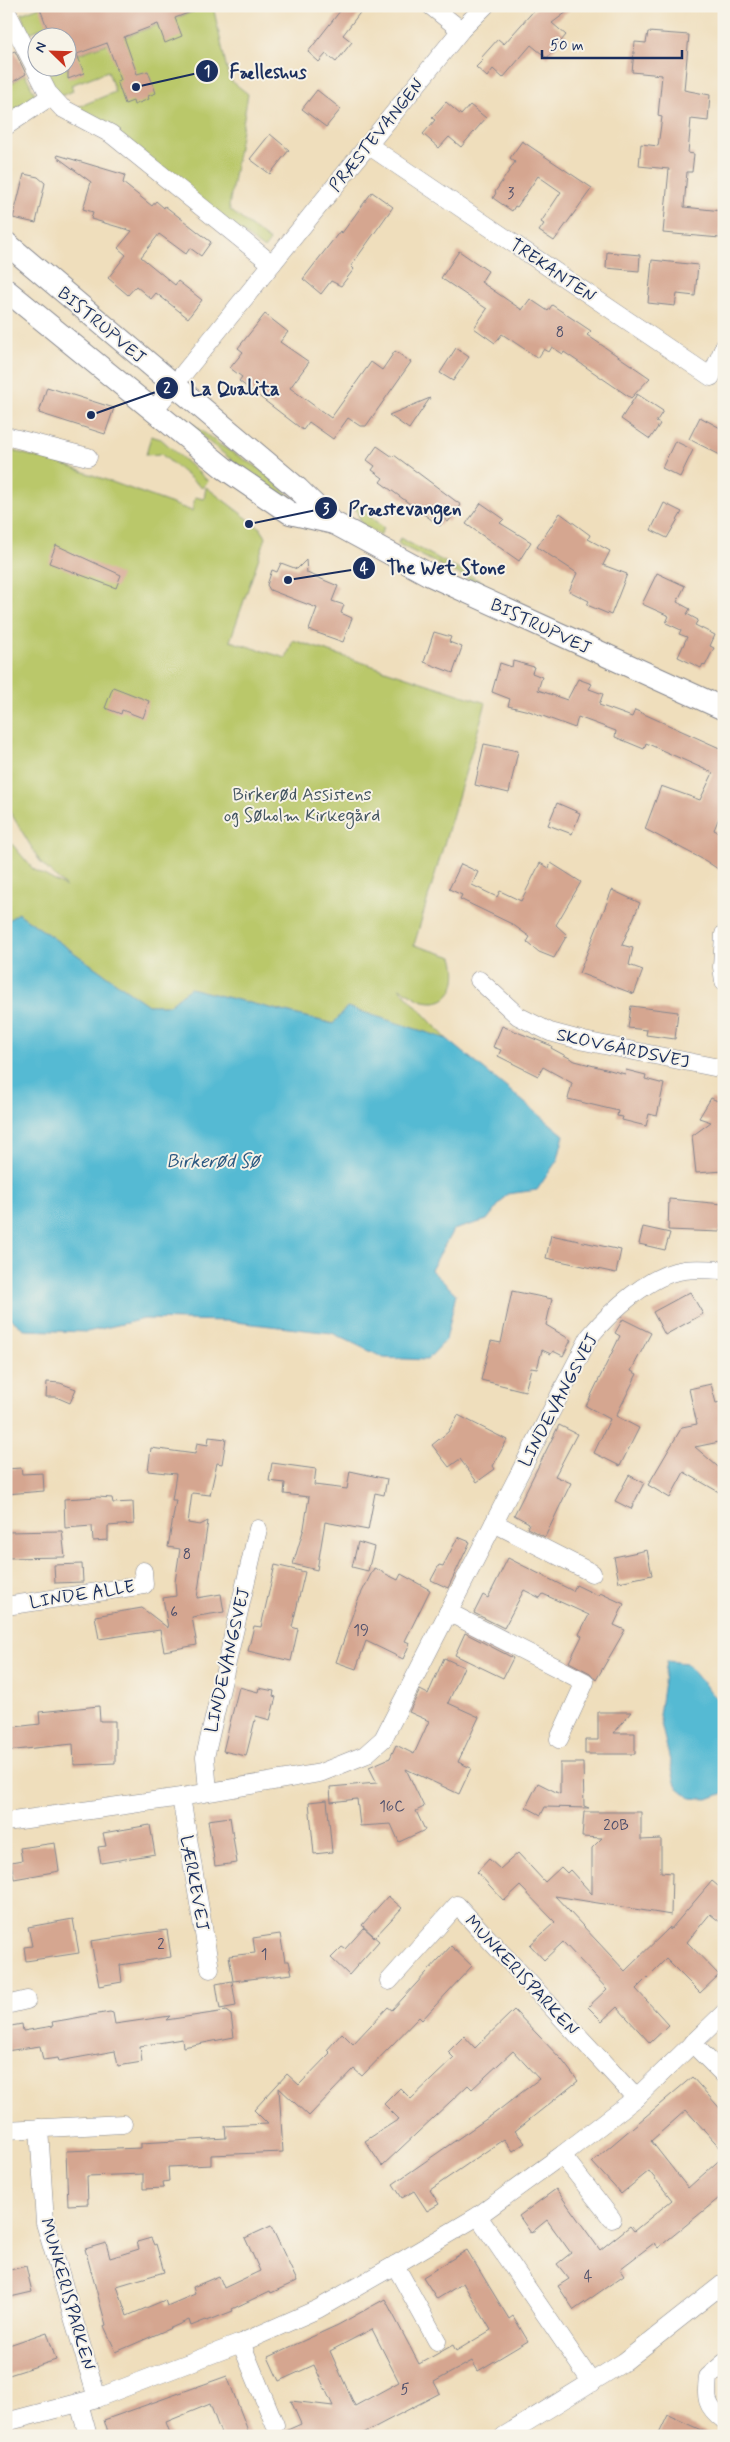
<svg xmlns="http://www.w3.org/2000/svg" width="730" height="2442" font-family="Mynerve,sans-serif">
  <rect width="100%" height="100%" fill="#f7f3e8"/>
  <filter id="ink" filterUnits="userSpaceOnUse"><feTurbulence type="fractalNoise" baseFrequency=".02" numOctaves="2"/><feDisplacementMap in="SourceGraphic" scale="10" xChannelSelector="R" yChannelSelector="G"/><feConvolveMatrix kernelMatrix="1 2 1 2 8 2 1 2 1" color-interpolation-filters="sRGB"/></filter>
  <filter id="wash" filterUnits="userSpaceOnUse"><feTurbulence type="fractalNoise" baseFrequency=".0096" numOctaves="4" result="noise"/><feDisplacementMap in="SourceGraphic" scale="20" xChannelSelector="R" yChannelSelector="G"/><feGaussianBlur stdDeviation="1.12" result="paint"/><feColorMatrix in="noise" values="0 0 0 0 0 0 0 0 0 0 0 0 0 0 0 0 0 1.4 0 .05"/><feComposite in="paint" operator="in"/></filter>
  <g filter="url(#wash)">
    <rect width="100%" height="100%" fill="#efdebc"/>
    <g fill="#bac86a" stroke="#6a7c64">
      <path d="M42,6H101L29,33L21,14Z"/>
      <path d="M190,6H213L229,79L248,94L229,206L230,210L270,241L264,249L78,107L115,92L108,71L71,85L73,91L58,97L42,68H68V58L192,12Z"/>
      <path d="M25,74L36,96L6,115V87Z"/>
      <path d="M180,414L220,445L259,468L294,500C279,499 191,430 179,415Z"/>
      <path d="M151,436L161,439L208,481L202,488L161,454L146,455Z"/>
      <path d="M6,449L62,464L192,511L195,497L204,499L206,487L260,528L266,537L230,641L286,658L293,640L486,703L414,945L453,957C460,978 454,1008 424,1001C416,999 407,991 399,988L447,1039L347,1007L334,1024L190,988L169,1005H148L18,913L6,922V837L33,869L66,887L41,863L6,805Z"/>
      <path d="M356,505L384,528L380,535L362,525L355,507Z"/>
      <path d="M400,538L484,583L483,586L398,544Z"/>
    </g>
    <g fill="#55bad3" stroke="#387498">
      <path d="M18,913L148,1005H169L190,988L333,1024L347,1007L447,1039L564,1135L558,1159L537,1190L507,1194L487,1220L453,1230L431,1270L456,1294L446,1340L427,1360L384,1358L332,1333L227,1321L144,1319L87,1332L25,1330L6,1315V922Z"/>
      <path d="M667,1661L686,1663L724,1707V1793L708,1799L690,1798L676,1786L659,1715Z"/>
    </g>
    <g id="blocks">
      <g fill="#d5a690" fill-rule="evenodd">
        <path d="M39,6H201V8L175,18L182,36L165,43L158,24L124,37L137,74L148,71L156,93L148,96L149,99L134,105L133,101L125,104L117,81L121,80L107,43L77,54L84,73L68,79V38H51Z"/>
        <path d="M344,6H365L343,35L352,42L336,62L326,54L319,62L308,52Z"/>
        <path d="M538,6H575L552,23L566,35L547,58L531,45L503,78L493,69L487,77L476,67L483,60L481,58L498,39L504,44Z"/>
        <path d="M648,32L689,35L684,90L710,95L708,121L691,119L688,153L694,154L692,172H687L684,207L722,211L720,238L663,233L669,169L639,166L641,144L658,146L662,117L658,116L662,75L632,72L635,42L646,43Z"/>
        <path d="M15,51L26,74L6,86V54Z"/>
        <path d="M317,90L341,109L326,127L302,109Z"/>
        <path d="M446,102L461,115L470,105L486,118L461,147L449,137L439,148L423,134L435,120L432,118Z"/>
        <path d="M270,134L289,150L270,174L250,159Z"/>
        <path d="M522,141L592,188L554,241L539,231L544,224L541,222L561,192L538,176L517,207L515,206L512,211L493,198L496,193L495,192L515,162L510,158Z"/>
        <path d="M58,155L125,175L123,183L152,206L156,201L164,208L165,206L211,242L201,256L190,248L186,254L159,234L141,257L175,285L178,281L202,300L188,318L156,293L151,299L136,286L128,295L108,278L126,255L118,248L132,231L91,219L93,212L83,209L91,182L57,157Z"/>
        <path d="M24,174L38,177L45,183L36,223L13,218Z"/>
        <path d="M372,192L393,207L351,266L354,269L341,286L331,281L321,294L303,279L340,231L342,233Z"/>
        <path d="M459,251L488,271L481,282L522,310L530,299L548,311L552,305L591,331L587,335L650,378L631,398L564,352L563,354L552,347L549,352L544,349L538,358L502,334L495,343L474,328L487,309L441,278Z"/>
        <path d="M607,252L640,255L639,271L606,268Z"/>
        <path d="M652,260L698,265L695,296L677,294L675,306L648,303Z"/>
        <path d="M265,314L288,332L280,342L309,362L290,388L331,418L371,362L382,370L395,351L411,362L366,426H360L348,418L333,439L309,422L303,430L239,381L242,377L230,368L243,352L238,348Z"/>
        <path d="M456,348L469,357L453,381L440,373Z"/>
        <path d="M47,387L114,408L105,434L39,413Z"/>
        <path d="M637,394L663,411L656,422L660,424L650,439L621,419Z"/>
        <path d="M430,398L409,429L389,415Z"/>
        <path d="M700,417L724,430V457L689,439Z"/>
        <path d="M675,441L693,450L680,477L662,468Z"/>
        <path d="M377,446L393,457L394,455L461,505L448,522L444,519L440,526L380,482L383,478L372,470L375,466L367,460Z"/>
        <path d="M481,503L504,519L500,523L531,542L519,561L466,524Z"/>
        <path d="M664,503L682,512L667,538L651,530Z"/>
        <path d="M560,513L590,535L588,539L610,551L603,565L627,574L611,615L587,605L589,601L569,591L577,573L537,547Z"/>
        <path d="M56,545L121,575L116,588L49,563Z"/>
        <path d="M306,560L307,573L338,586L332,601L344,605L341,613L352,618L343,642L309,630L317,608L270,590L267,585L272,570L277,572L281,563L297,569Z"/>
        <path d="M657,573L685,586L677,602L690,609L687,614L698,620L695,625L715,635L710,646L714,648L705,666L703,664L701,668L678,657L687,637L679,634L681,630L666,623L669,616L642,604Z"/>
        <path d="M434,632L451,637L449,642L462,647L453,673L424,662Z"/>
        <path d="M513,661L534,667L532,673L542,677L538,690L567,700L578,679L592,684L589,689L603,694L599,705L632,717L635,710L724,750V805L714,830L724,835V873L706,861L645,829L661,786L700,800L713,773L646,743L644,749L615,737L616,731L578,717L575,728L529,711L508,706L510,699L492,692L500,663L512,667Z"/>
        <path d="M113,687L149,701L143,718L122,710L121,714L105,708Z"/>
        <path d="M484,744L518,751L509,793L475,785Z"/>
        <path d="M557,803L580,813L572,834L548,825Z"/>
        <path d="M540,863L549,868L551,863L581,882L556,925L567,935L554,958L539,952L527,942L530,937L512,924L460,899L462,895L449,889L461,864L478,872L472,885L497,897L500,891L521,901Z"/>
        <path d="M612,890L640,903L622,945L633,948L629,965L643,970L634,994L579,973Z"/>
        <path d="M631,1006L678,1012L675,1039L646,1035L647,1030L628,1028Z"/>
        <path d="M502,1026L552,1046L551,1048L575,1061L625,1074L626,1070L646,1075L645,1079L664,1084L657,1116L649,1114L646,1126L622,1120L623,1117L617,1116L618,1111L568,1099L572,1083L543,1067L538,1076L498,1056L501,1050L493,1047Z"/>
        <path d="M711,1098L722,1103L724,1171L696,1173L692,1136L711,1122L699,1118Z"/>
        <path d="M669,1199L723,1204L720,1232L668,1230Z"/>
        <path d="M643,1227L670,1233L665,1250L639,1244Z"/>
        <path d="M551,1235L621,1250L616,1273L546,1258Z"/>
        <path d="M512,1291L552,1299L546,1325L571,1340L563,1356L553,1351L551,1354L542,1350L537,1369L531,1368L525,1391L481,1380L491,1341L501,1343Z"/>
        <path d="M690,1292L703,1314L665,1335L653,1312Z"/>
        <path d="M623,1319L651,1333L631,1371L637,1374L616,1416L639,1428L620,1466L594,1453L610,1419L586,1406L620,1336L615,1333Z"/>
        <path d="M47,1382L60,1383L76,1389L70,1403L56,1397H46Z"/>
        <path d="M711,1384L716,1403L721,1402L724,1415V1441L695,1447L724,1472V1495L684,1472L670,1498L648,1485L682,1427L697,1424L689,1389Z"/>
        <path d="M458,1415L507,1440L493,1466L495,1469L477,1482L460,1459L449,1467L432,1445L448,1432Z"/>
        <path d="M559,1425L577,1434L555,1476L571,1483L545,1537L527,1528L529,1523L514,1515Z"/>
        <path d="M209,1437L226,1439L222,1464L217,1463L210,1495L192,1493L188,1523L200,1525L208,1521L197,1598L221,1594L224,1612L192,1617L197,1645L164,1651L160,1630L99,1639L95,1616L142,1608L168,1628L163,1598L176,1596L175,1582L180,1549L168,1547L176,1500H172L176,1474L148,1471L151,1448L195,1454L197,1443L208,1445Z"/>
        <path d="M272,1463L316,1469L314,1485L347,1489L350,1471L387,1479L384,1495L375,1493L368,1530L325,1522L317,1570L293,1564L304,1528L309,1497L284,1494L285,1483L269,1481Z"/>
        <path d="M21,1468L22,1474L43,1473L44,1491L6,1494V1469Z"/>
        <path d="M629,1475L644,1483L631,1509L615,1501Z"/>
        <path d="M98,1497L112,1498L113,1503L133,1502L134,1524L108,1526V1540L93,1541L92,1526L65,1528L64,1499Z"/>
        <path d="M62,1531L65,1557L6,1558V1532Z"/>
        <path d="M458,1537L470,1542L448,1588L431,1580L439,1565L443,1566Z"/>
        <path d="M358,1542L374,1547L368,1571L352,1567Z"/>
        <path d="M647,1550L652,1575L619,1582L614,1557Z"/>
        <path d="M508,1558L573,1591L576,1585L599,1596L600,1593L624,1604L614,1625L625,1630L596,1680L590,1673L569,1662L582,1636L579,1634L589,1615L543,1594L540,1598L524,1590L504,1628L474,1613L483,1595L488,1598Z"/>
        <path d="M82,1564L83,1582L55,1583L54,1565Z"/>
        <path d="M275,1565L305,1572L292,1627L298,1629L291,1661L248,1651L254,1626L261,1627Z"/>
        <path d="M374,1568L398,1580L401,1574L430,1590L405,1641L410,1643L403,1659L366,1641L356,1669L336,1662L357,1602Z"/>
        <path d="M465,1633L513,1658L503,1678L455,1655Z"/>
        <path d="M444,1658L464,1667L448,1703L479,1717L458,1762L471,1768L459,1794L406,1769L424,1807L416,1811L425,1830L399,1842L391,1824L360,1826L357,1799L331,1802L330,1787L377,1783L369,1767L390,1758L396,1745L414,1754L429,1721L409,1712L420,1690L428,1694Z"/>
        <path d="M239,1687L258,1692L259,1688L274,1691L273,1696L276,1697L270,1720L256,1716L246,1756L223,1751Z"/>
        <path d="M99,1706L100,1721H115V1763L74,1765L73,1744L6,1751V1728L40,1724L39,1712Z"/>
        <path d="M598,1712H631L614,1733H635V1754H585V1740H598Z"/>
        <path d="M560,1763H583L584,1806L589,1808L545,1807L541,1815L526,1807L538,1783L560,1794Z"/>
        <path d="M327,1800L332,1852L314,1854L309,1802Z"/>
        <path d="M584,1812H641V1840L661,1839V1872L672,1873L671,1915L555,1896L625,1971L670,1927V1930L712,1881L724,1891V1925L710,1914L687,1942L719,1975L700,1993L666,1959L636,1989L669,2025L650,2043L617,2007L602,2021L588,2007L607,1989L563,1942L544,1960L530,1945L555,1922L520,1886L504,1901L477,1872L489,1859L500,1869L518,1853L545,1882L561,1867L567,1873L570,1870L592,1894V1848L602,1838L582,1837Z"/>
        <path d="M230,1817L237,1863L215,1866L208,1820Z"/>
        <path d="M150,1825L155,1854L101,1863L98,1847L106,1846L103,1833Z"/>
        <path d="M55,1843L59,1871L14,1879L11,1862L22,1860L20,1848Z"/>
        <path d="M388,1896L402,1908L375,1937L362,1925Z"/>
        <path d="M73,1919L79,1953L26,1961L24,1947L32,1946L28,1927Z"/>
        <path d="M364,1928L379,1941L349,1975L331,1958L342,1947L345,1949Z"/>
        <path d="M167,1930L171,1957L120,1965L122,1982L99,1986L91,1941Z"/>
        <path d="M280,1934L285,1961H289L292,1974L233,1981L229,1956L255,1953L253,1938Z"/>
        <path d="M451,1946L472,1966L422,2020L419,2017L362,2076L354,2069L309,2116L279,2088L283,2152L211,2155V2165L168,2167L169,2181L163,2182L164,2188L143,2189V2174L87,2176L88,2204L68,2205L66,2151L141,2148V2143L226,2138L225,2126L268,2124L254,2110L287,2074L299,2085L330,2053L327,2050L342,2033L353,2044L388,2007L392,2010Z"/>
        <path d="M232,1981L236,2006L220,2009L216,1984Z"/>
        <path d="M514,2010L562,2060L578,2081L515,2131L525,2143L513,2151L504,2139L430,2190L439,2204L427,2211L414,2191L402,2198L393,2184L495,2113L539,2079L513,2051L472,2089L468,2085L382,2166L365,2141L399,2119L384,2104L400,2088L411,2099L454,2058L448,2052L464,2036L475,2048Z"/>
        <path d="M226,2011L231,2015L234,2037L183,2047L182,2039L140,2046L142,2062L118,2066L115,2051L59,2061L58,2058L43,2060L40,2046L6,2051V2027L22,2024L23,2031L53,2026L52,2022L110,2012L113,2013L115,2024L170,2016L166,2020Z"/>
        <path d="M692,2077L724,2113V2152L686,2110L651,2141L688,2188L724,2156V2194L658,2248L654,2243L620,2269L624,2275L574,2310L558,2286L569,2279L557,2264L571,2253L547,2220L531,2233L519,2216L556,2189L600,2250L630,2226L634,2231L672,2200L649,2171L621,2194L592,2162Z"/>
        <path d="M271,2226L297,2281L271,2293L270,2291L232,2309L233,2311L207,2321L206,2320L191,2326L189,2320L116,2352L104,2326L106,2325L85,2249L106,2243L110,2258L139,2249L137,2242L151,2238L154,2245L156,2244L164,2272L117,2286L127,2316L165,2300L167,2306L195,2294L193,2287L219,2276L224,2288L260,2271L245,2238Z"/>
        <path d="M467,2250L509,2319L513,2316L528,2341L478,2371L472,2361L434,2382L440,2393L358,2436H274L301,2424L291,2401L333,2406L314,2365L279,2381L268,2357L338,2325L385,2299L419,2364L453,2345L456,2351L491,2330L463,2283L437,2299L423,2277ZM372,2329L399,2382L355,2406L330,2351Z"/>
        <path d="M26,2266L32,2292L6,2298V2271Z"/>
        <path d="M47,2332L56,2360L6,2376V2346Z"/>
        <path d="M227,2376L250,2436H222L210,2404L166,2422L171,2436H109L104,2420Z"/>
        <path d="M668,2415L714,2436H658Z"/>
      </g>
    </g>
  </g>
  <g filter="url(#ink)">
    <use href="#blocks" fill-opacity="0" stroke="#85868d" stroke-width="1"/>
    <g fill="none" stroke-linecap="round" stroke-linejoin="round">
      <g stroke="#85868d" stroke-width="19">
        <g id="minor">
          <path d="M431,6L461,30"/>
          <path d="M6,10L48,93L62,108L111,134L272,264"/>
          <path d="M6,126L51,96"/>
          <path d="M368,145L711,377L724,347"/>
          <path d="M154,410L461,30L485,6"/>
          <path d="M6,436L88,457"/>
          <path d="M724,934L722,967L724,981"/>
          <path d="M479,980L518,1016L550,1032L584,1041L724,1069"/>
          <path d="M494,1523L592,1573"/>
          <path d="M6,1606L144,1585L143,1571"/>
          <path d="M448,1612L585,1682L559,1739"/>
          <path d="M208,1791L205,1757L258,1529"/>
          <path d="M181,1797L210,1969"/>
          <path d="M6,1822L181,1797L320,1773L365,1755L383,1739L590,1336C611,1311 650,1274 684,1270C697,1268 711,1270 724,1270"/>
          <path d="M389,1981L457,1905L636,2098"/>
          <path d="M6,2005L27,2000"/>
          <path d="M692,2043L724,2075"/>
          <path d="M39,2128L45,2223L97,2398"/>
          <path d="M6,2130L123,2124"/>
          <path d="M562,2155L612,2219"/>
          <path d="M478,2216L592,2383"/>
          <path d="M395,2265L437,2341"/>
          <path d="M241,2343L275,2425"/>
          <path d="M724,2363L708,2377C706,2398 705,2406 724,2420"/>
          <path d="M79,2403L88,2436"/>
          <path d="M6,2422L97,2398L241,2343L318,2309L395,2265L478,2216L562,2155L636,2098L724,2013"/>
          <path d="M504,2436L624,2362L724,2283"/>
        </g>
      </g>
      <g stroke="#85868d" stroke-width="24">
        <g id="major">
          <path d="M6,243L298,489L333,523"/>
          <path d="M6,290L224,468L290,513L334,523L428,574L724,709"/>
        </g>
      </g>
      <use href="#minor" stroke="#fff" stroke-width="18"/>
      <use href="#major" stroke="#fff" stroke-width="22"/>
    </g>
  </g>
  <g text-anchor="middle" stroke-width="4" stroke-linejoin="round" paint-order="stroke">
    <g font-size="15" fill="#4a4d6a">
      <text x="511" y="198">3</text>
      <text x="560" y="337">8</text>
      <text x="187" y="1559">8</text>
      <text x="174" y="1617">6</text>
      <text x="361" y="1635">19</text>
      <text x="392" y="1811">16C</text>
      <text x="616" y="1830">20B</text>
      <text x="161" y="1949">2</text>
      <text x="264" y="1959">1</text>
      <text x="588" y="2281">4</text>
      <text x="405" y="2394">5</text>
    </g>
    <g font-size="18" fill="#1b2f5e" stroke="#f7f3e8">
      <text transform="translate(376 135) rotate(-51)" y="6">PRÆSTEVANGEN</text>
      <text transform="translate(553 270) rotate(34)" y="6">TREKANTEN</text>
      <text transform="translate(102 325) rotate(40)" y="6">BISTRUPVEJ</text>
      <text transform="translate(541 626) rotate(25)" y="6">BISTRUPVEJ</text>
      <text transform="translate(623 1048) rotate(12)" y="6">SKOVGÅRDSVEJ</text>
      <text transform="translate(558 1400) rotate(-62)" y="6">LINDEVANGSVEJ</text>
      <text transform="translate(82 1594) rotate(-9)" y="6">LINDE ALLE</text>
      <text transform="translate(227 1660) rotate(-77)" y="6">LINDEVANGSVEJ</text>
      <text transform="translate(195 1883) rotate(80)" y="6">LÆRKEVEJ</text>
      <text transform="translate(522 1975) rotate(47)" y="6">MUNKERISPARKEN</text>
      <text transform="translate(68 2294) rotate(74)" y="6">MUNKERISPARKEN</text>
    </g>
    <g font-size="18" fill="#435561" stroke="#f7f3e8">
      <text x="302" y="800">Birkerød Assistens<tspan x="302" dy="21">og Søholm Kirkegård</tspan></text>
    </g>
    <g font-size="19" font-style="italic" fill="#2c5981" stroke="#f7f3e8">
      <text x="213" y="1167">Birkerød Sø</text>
    </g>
  </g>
  <path fill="none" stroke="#1b2f5e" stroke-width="2" d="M136 87L207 71M91 415L167 388M249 524L326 508M288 580L364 568"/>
  <g fill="#1b2f5e" stroke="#f7f3e8" stroke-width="2">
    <circle cx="136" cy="87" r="5"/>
    <circle cx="91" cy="415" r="5"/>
    <circle cx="249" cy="524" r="5"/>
    <circle cx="288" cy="580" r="5"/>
    <circle cx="207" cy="71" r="12"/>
    <circle cx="167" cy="388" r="12"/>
    <circle cx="326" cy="508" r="12"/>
    <circle cx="364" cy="568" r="12"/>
  </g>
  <g font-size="15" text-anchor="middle" font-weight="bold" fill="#fff">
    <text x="207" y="76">1</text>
    <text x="167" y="393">2</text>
    <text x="326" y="514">3</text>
    <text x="364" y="573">4</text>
  </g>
  <g font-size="19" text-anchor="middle" font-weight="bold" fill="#1b2f5e" stroke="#f7f3e8" stroke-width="4" stroke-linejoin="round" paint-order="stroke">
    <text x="268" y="78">Fælleshus</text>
    <text x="235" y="395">La Qualita</text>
    <text x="405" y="515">Præstevangen</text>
    <text x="446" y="574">The Wet Stone</text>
  </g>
  <rect width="730" height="2442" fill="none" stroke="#f7f3e8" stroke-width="25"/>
  <g transform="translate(52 52) rotate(293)"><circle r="24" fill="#f7f3e8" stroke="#9fa5b1"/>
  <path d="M0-4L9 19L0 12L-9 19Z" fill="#c8321e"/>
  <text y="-8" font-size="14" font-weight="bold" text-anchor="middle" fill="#1b2f5e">N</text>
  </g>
  <path d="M542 50v8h140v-8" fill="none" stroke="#1b2f5e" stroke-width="2.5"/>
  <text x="550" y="50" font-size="15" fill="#1b2f5e" stroke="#f7f3e8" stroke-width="4" paint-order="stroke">50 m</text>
</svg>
